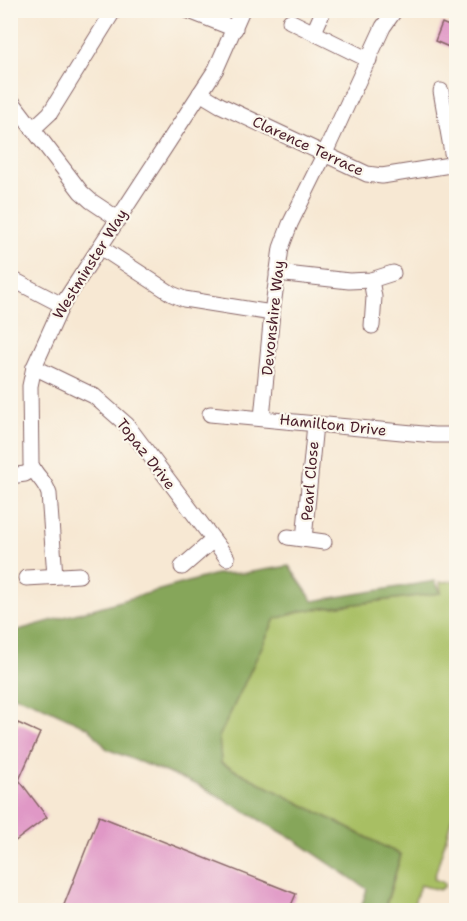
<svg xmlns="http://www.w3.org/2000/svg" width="467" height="921" font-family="'Shantell Sans',sans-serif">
  <rect width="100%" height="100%" fill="#fbf7ec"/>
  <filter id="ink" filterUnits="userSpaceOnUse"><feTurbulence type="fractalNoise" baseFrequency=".0167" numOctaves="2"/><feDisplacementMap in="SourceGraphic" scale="12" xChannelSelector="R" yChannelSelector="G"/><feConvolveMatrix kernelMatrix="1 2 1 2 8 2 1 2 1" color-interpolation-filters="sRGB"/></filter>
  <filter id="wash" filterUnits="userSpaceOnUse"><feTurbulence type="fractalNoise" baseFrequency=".008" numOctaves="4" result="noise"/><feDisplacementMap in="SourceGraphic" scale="24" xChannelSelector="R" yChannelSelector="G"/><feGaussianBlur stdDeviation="1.35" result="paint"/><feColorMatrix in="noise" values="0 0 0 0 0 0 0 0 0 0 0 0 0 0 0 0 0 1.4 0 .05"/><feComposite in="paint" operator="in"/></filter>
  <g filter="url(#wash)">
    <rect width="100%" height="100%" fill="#f7e8d3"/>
    <path fill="#a8bf64" stroke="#796f48" stroke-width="1.5" d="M456,581V677L447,679H456V804L434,879L445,883L444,887L439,890L420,885L412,910H393L386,906L401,855L221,763L219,737L275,619L301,611L441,593L440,582Z"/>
    <path fill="#86a65a" stroke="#686242" stroke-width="1.5" d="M289,566L313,601L435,581L441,593L301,611L275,619L219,737L221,763L401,855L384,910H360L367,889L290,837L198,785L107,749L89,728L33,702L11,695V632L216,574L245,573Z"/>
    <g id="blocks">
      <g fill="#e098c6">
        <path d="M442,23L456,29V50L435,41Z"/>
        <path d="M18,723L40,733L19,780L47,817L10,845V740Z"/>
        <path d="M99,816L296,894L289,910H62Z"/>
      </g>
    </g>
  </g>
  <g filter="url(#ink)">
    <use href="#blocks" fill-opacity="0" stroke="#876566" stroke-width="1.5"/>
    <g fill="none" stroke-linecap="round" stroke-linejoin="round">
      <g stroke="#876566" stroke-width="17">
        <g id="minor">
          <path d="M187,10L235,29"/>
          <path d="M445,10L456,15"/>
          <path d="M290,21L369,60"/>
          <path d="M314,32L321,16"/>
          <path d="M441,91L454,164"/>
          <path d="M200,93L220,105L367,174L382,176L456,164"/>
          <path d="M10,99L81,192L91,201L118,219"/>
          <path d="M34,128L50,113L114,10"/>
          <path d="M100,247L172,294L184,299L272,313"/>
          <path d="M277,273L349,281L371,280L393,273"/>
          <path d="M10,278L62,305"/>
          <path d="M371,280L374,297L372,326"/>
          <path d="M34,367L94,396L127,425L227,558"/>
          <path d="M210,414L434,435H456"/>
          <path d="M262,418L272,313L281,248L290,224L324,155L383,27L395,10"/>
          <path d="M10,476L25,474L33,469"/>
          <path d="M288,537L324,542"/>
          <path d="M304,539L315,424"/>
          <path d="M182,567L212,541"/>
          <path d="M55,576L49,494C45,480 35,476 31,464L30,386L34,367L62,305L216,69L242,10"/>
          <path d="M26,578L79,575"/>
        </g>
      </g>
      <use href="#minor" stroke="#fff" stroke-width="15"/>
    </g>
  </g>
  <g text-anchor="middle" stroke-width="4.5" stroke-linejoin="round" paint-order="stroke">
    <g font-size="15" fill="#4a1f2b" stroke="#fbf7ec">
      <text transform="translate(308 146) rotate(25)" y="5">Clarence Terrace</text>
      <text transform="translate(90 264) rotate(-58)" y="5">Westminster Way</text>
      <text transform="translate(273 318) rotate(-84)" y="5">Devonshire Way</text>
      <text transform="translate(333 425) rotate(6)" y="5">Hamilton Drive</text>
      <text transform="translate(146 454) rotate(52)" y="5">Topaz Drive</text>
      <text transform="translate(310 481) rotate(-85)" y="5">Pearl Close</text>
    </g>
  </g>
  <rect width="467" height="921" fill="none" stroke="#fbf7ec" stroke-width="36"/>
</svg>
